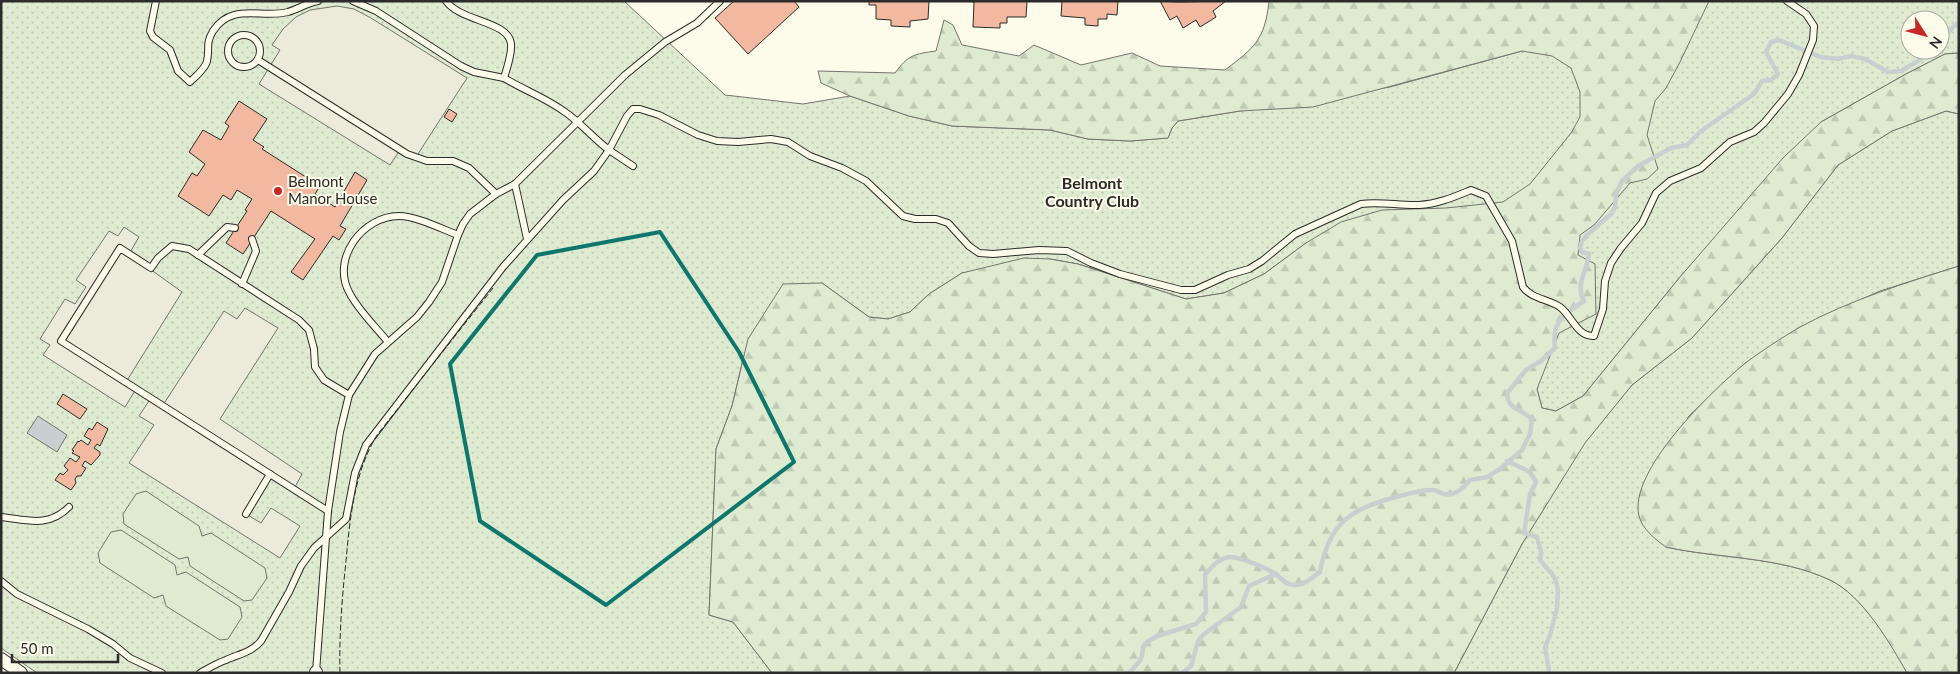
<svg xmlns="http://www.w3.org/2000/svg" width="1960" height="674" font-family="Lato,sans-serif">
  <defs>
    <pattern id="grass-dots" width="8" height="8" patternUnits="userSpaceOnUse" patternTransform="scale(1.25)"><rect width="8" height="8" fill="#deebd1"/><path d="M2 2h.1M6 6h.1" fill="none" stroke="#bfcab4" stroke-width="1.8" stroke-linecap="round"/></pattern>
    <pattern id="forest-firs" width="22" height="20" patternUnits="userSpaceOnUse" patternTransform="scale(1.25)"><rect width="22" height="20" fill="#deebd1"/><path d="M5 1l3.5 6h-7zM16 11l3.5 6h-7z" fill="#bfcab4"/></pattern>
  </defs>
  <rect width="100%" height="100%" fill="#fdfbea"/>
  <g fill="url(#grass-dots)" stroke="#74746e" fill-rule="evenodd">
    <path d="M1,1H624L725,95L803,104L850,96L909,116L952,126L1050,130L1088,139L1130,141L1168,138L1172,128L1178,121L1390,87L1522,51L1657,1H1959V53L1945,54L1906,74L1821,122L1680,277L1583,396L1556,411L1542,408L1537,389L1306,243L1264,274L1224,293L1186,299L1078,264L1050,259L962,273L929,294L910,312L888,319L869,317L822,283L744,355L732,406L716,449L709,615L733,622L772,673H37L1,648ZM1910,20H1940V50H1910Z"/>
    <path d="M1946,111L1959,114V266L1880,291L1800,327L1744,364L1688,417L1666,547C1720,559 1779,556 1830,580C1862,595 1891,643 1907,673H1454L1522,544L1584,443L1632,385L1692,338L1782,238L1838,165L1892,131Z"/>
  </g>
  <g fill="url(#forest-firs)" stroke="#74746e">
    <path d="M1269,1H1709L1680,62L1666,88L1655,101L1647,135L1658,169L1647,179L1630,183L1594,225L1580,235L1578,255L1595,264L1596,314L1559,333L1537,389L1542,408L1556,411L1583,396L1680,277L1783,158L1821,122L1906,74L1945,54L1959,53V114L1946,111L1892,131L1838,165L1782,238L1692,338L1632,385L1585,443L1522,544L1454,673H772L733,622L709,615L716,449L732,406L748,339L783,284L822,283L869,317L888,319L910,312L929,294L962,273L1024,258L1050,259L1078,264L1186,299L1224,293L1264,274L1306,243L1341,222L1382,210L1446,208L1503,202L1530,184L1571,133L1580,117V92L1571,68L1552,56L1522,51L1313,107L1240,111L1178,121L1172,128L1168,138L1130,141L1088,139L1050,130L952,126L909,116L850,96L821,83L818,71L895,73C908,55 914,54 936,51L944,20L953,25L962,45L1019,56L1034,45L1081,65L1132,53L1160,66L1225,70C1254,48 1265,40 1269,1Z"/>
    <path d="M1959,266V673H1907C1890,643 1862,595 1830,580C1779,556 1720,559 1666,547C1656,540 1642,529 1639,516C1628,471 1711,392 1743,365C1758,353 1783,337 1800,327C1850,300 1905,283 1959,266Z"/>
  </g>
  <g fill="#deebd1" stroke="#74746e">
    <path d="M146,491L199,526L202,536L211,533L265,568L267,578L252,600L244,601L190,566L188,557L179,559L124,524L123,514L136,494Z"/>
    <path d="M121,530L175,565L177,575L186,572L240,607L242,617L228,639L220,640L166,606L163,595L154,598L100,563L98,553L111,532Z"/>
  </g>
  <g fill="#eceadb" stroke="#74746e">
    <path d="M337,6L354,9L371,18L467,78L416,157L400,150L390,165L259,84L280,50L272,45L283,29L296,17L310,10Z"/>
    <path d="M124,227L139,237L129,254L182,292L126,382L136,389L125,407L43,355L50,345L40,339L65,299L75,304L86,287L76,280L109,231L118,236Z"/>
    <path d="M245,308L278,328L220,419L302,474L294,489L270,475L246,514L261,523L271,508L300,526L280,558L129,463L154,425L139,416L151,398L163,405L224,311L237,319Z"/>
  </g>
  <path fill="#c7d0d0" stroke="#74746e" d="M38,416L67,435L57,452L27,433Z"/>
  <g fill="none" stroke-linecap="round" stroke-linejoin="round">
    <g stroke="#c7d0d0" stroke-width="4.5">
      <path d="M1940,39L1959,22"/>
      <path d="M1507,461L1530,472L1536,482L1530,494L1524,533L1537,537L1541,552L1540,560L1552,574L1556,581L1558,591L1557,608L1550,635L1545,647L1549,671L1548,673"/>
      <path d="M1129,673L1139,662L1142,656L1143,647L1147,642L1157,636L1196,624L1206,612L1205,575C1212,566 1218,559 1229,557C1239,556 1269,569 1277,575C1283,580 1287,586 1296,585C1305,585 1313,577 1320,572C1329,523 1350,509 1396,497C1407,494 1422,489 1434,490C1437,490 1441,494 1444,494C1456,496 1463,488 1470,480L1487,477L1500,469L1522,450L1530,434L1532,419C1523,410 1504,408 1508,392L1526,370L1541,361L1555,348C1551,322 1565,313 1584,301C1575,284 1587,271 1589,254L1582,252L1580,248L1582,241L1587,235L1612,213L1615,207L1616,194L1622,181L1638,166L1671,148L1687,145L1701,131L1754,94L1762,81L1771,80L1778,74L1766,52L1771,42L1779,40L1821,57L1838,59L1851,56L1865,59L1888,72L1901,71L1918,61L1930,50"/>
      <path d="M1182,673L1191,666L1198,641L1203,635L1241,607L1249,586L1276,574"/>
    </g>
  </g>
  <g fill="#f2b8a0" stroke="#2b2b2b">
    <path d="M734,1H794L799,7L748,54L715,18Z"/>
    <path d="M869,1H929L928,19L910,21V27L891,26V20L876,19V5H869Z"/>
    <path d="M967,1H1027L1026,17H1007V23H1000V28L973,27L974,2Z"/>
    <path d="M1062,1H1118L1117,15L1107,14V19H1098V26L1085,25V18L1061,16Z"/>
    <path d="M1160,1L1178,2L1226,1L1213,11L1216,17L1200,27L1196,20L1183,28L1177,16L1170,20Z"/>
    <path d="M239,101L267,119L253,140L264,147L262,149L320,186L315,194L335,207L355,172L367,180L340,226L346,229L339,240L333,236L303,280L291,272L315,239L271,211L243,254L226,243L247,211L245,210L252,199L237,190L231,200L223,195L209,216L178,196L192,173L197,176L205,164L189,152L203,130L221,140L229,126L225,123Z"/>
    <path d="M449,109L457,114L452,122L444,117Z"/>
    <path d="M63,394L87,409L80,419L57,404Z"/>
    <path d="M97,422L108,429L100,446L97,444L94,448L100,452V455L91,465L85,461L82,466L86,468L81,476H77L75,479L76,483L71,490L55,480L60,473L63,475L68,470L64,466L70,458L76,462L80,457L72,453L74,451L72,450L78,441L79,442L81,440L88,445L91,440L84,436L89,428L92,430Z"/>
  </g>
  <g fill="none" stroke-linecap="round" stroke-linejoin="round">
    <g stroke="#2b2b2b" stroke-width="8">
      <g id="lane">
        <path d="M156,1L150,31L153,37L170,50L178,71L190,82C195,77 206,68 207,61C210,49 205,44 213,31C232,2 261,19 288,12C298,9 307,3 318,1"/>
        <path d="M353,1L376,11L461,66L474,72L504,78"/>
        <path d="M446,1C461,22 509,21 511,44C512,55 507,67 504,78C524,90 546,98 565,112C581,123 593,138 609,150L627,116L633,109H640L659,115L698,135L717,141L738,142L771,139L788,142L810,156L842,168L866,181L903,216L915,219H936L948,223L969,246L979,253L993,254L1039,250L1067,251L1091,263L1120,274L1181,290H1195L1228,275L1249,269L1262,261L1295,234L1361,204C1380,201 1400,206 1419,205C1438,204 1454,197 1471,190L1486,196L1512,241L1523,287C1532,299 1548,299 1560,307C1572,316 1577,337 1594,336L1603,309L1605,281L1611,263L1621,248L1642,223L1656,193L1670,181L1701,168L1730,142L1754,132L1764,123L1788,94L1799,75L1813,40L1814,26L1806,14L1787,1"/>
        <circle cx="244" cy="51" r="16"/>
        <path d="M258,60L407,154L427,161H453L469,168L496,194L470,214L463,224L458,235L442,282L429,302L417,317L375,354L349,395L340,432L328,511L316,672"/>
        <path d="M515,184L527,239"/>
        <path d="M496,194L515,184L625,75L665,42L697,23L720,1"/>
        <path d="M198,255L227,227L235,228"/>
        <path d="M242,284L256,251L252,239"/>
        <path d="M387,341C375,326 358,310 349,292C331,258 363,216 399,216C416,216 442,229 458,235"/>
        <path d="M328,511L61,341L120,248L151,268L158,258L172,246L189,249L299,320L309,330L314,349L315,367L324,380L349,395"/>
        <path d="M246,514L270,474"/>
        <path d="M1,517C28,520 48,528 69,507"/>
        <path d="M1,581L17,594L88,629L113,644L130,658L162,673"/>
        <path d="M200,673C209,668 217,663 226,660C239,654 252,652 261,641L289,592L301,566L314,548L346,519L355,473L366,445L503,267L563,200L594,171L609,150L633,166"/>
      </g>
    </g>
    <g stroke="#2b2b2b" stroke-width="14">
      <g id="street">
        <path d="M1,659L21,673"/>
        <path d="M316,673V672"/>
      </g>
    </g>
    <use href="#lane" stroke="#fdfbea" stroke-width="6"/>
    <use href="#street" stroke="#fdfbea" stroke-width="12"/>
    <path stroke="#2b2b2b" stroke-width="1" stroke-dasharray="6 2.5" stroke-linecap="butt" d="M340,673C339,636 342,598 346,561C350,518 354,473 377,435L493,288"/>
  </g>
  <path fill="none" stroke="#0f766e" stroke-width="4" stroke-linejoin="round" d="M660,232L739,352L794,462L606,605L480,521L450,364L537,255Z"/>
  <circle fill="#c62828" stroke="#fdfbea" stroke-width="2" cx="278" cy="191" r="5"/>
  <g text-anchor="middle" stroke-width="4" stroke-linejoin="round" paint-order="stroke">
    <g font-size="15" fill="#2b2b2b" stroke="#fdfbea" text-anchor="start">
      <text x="288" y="187">Belmont<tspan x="288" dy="17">Manor House</tspan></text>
    </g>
    <g font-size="16" font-weight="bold" fill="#2b2b2b" stroke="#fdfbea">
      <text x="1092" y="189">Belmont<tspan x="1092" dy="18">Country Club</tspan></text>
    </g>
  </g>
  <rect width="1960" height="674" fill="none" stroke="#2b2b2b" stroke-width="5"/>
  <g transform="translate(1925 35) rotate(126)"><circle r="24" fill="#fdfbea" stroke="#a9a89e"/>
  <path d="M0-4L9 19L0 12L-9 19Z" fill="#c62828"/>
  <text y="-8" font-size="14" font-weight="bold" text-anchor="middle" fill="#2b2b2b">N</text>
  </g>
  <path d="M12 654v8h106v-8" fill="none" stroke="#2b2b2b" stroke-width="2.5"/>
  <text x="20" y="654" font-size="15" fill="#2b2b2b" stroke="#fdfbea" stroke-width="4" paint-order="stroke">50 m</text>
</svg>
